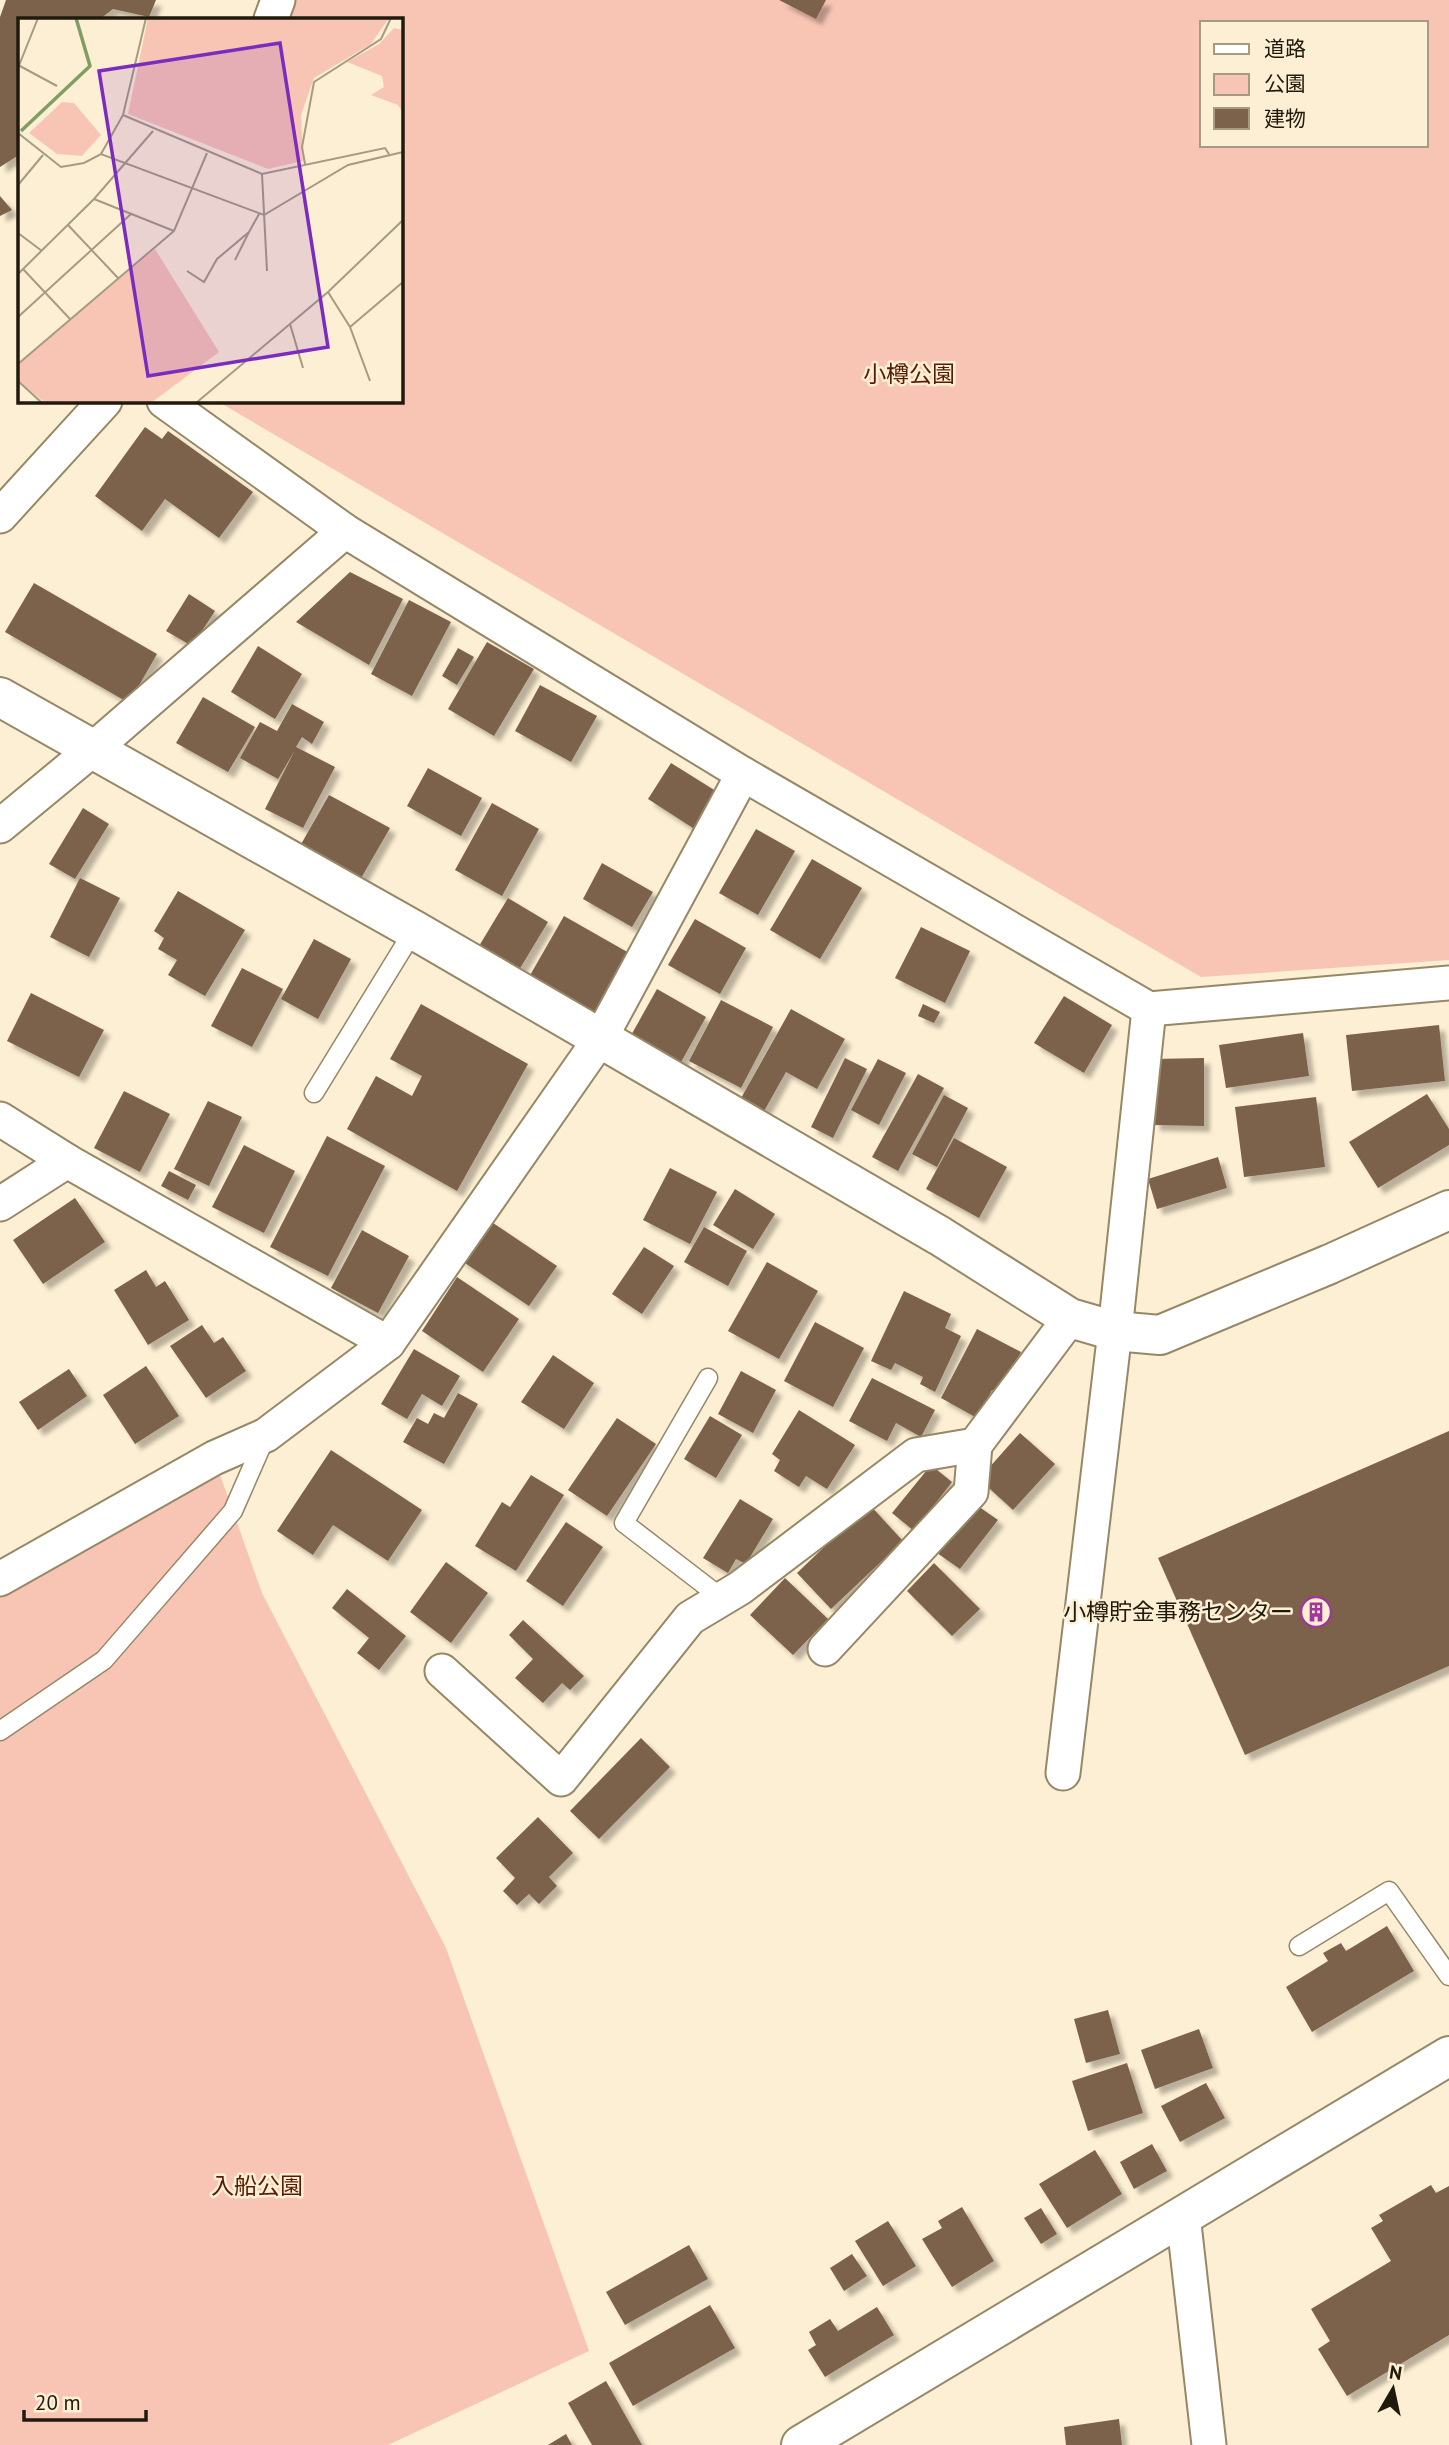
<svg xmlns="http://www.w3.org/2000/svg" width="1449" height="2445" font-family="'PT Sans','Noto Sans JP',sans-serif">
  <defs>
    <filter id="shadow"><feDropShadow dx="6" dy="6" stdDeviation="2" flood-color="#0004"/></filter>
  </defs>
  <rect width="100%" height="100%" fill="#fdefd3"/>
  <g fill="#f8c5b4" fill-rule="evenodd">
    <path d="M295,0H1449V960L1201,977L217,401H401V19H288ZM1202,23H1426V145H1202Z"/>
    <path d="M214,1458L262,1593L446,1948L589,2351L388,2445H0V1588Z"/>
  </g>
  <g fill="#7d624b" filter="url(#shadow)">
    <path d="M6,0H156L149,17L113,9L100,19H19V155L0,167V17Z"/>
    <path d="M779,0H826L816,19Z"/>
    <path d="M0,196L12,210L0,216Z"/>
    <path d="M145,427L162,439L168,431L253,492L219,538L165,499L142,531L95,496Z"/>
    <path d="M350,572L403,599L369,665L296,622Z"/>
    <path d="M34,583L157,654L129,703L5,632Z"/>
    <path d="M189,594L215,611L192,646L166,631Z"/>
    <path d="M409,600L451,622L412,696L371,674Z"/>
    <path d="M487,642L534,669L494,736L448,709Z"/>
    <path d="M258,646L302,674L275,719L231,692Z"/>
    <path d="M458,648L474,657L457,685L442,676Z"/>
    <path d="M540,685L597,716L571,762L515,731Z"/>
    <path d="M203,697L255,727L228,772L176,743Z"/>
    <path d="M292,704L324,722L312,744L302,737L296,747L335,767L303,828L265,809L295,750L278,779L240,758L260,722L277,731Z"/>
    <path d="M671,763L719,793L696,830L648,799Z"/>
    <path d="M428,768L482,798L461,836L407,806Z"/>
    <path d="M329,795L390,828L360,880L300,846Z"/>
    <path d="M492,803L539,829L502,896L455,870Z"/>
    <path d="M83,808L109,824L75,879L49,864Z"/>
    <path d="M756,829L795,851L758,915L719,893Z"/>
    <path d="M812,859L862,888L820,959L770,930Z"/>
    <path d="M602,863L653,892L632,927L583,899Z"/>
    <path d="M80,878L120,898L89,957L50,937Z"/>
    <path d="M178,891L245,930L205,996L168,975L177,960L158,949L164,938L154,931Z"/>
    <path d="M508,898L548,922L516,975L476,951Z"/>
    <path d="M564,916L629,953L595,1013L529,977Z"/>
    <path d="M695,919L746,948L720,994L668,965Z"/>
    <path d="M921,927L970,951L945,1003L895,978Z"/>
    <path d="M314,939L351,959L318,1019L281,999Z"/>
    <path d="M242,968L283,989L252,1047L211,1026Z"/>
    <path d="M657,989L706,1017L675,1073L625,1046Z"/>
    <path d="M31,993L104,1030L79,1077L7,1041Z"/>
    <path d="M1064,996L1112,1025L1084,1073L1034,1043Z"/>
    <path d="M721,1000L773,1027L741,1088L689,1061Z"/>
    <path d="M421,1004L528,1064L457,1191L347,1129L376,1076L412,1096L422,1076L390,1059Z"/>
    <path d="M923,1004L940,1012L934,1023L918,1016Z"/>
    <path d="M791,1009L845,1039L817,1089L786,1072L763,1113L740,1100Z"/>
    <path d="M1439,1025L1445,1081L1352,1091L1346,1035Z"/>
    <path d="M1303,1033L1309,1076L1226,1088L1219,1045Z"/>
    <path d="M845,1058L867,1069L833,1138L811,1127Z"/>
    <path d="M1204,1058V1126L1154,1125L1153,1059Z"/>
    <path d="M878,1059L906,1073L879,1125L851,1110Z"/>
    <path d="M918,1074L944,1088L898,1171L872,1157Z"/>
    <path d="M124,1091L170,1114L140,1172L94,1148Z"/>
    <path d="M1427,1094L1449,1129V1145L1378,1188L1349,1142Z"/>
    <path d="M944,1095L968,1108L937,1167L912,1154Z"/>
    <path d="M1316,1097L1325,1167L1244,1177L1235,1107Z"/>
    <path d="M208,1101L242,1117L209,1186L174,1169Z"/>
    <path d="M327,1136L385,1166L328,1276L270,1247Z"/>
    <path d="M954,1138L1007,1167L979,1218L926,1189Z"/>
    <path d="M244,1145L295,1171L264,1233L212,1207Z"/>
    <path d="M1218,1157L1227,1188L1157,1209L1148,1179Z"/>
    <path d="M670,1168L717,1192L690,1244L643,1220Z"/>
    <path d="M169,1171L196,1185L188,1200L161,1186Z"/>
    <path d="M735,1189L775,1214L753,1249L713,1225Z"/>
    <path d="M75,1198L105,1242L43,1284L13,1240Z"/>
    <path d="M487,1219L557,1266L529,1306L459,1259Z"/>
    <path d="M704,1227L747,1251L728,1286L684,1262Z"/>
    <path d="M362,1230L409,1256L378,1313L331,1288Z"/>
    <path d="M644,1247L674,1266L642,1314L612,1294Z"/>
    <path d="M767,1262L818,1291L779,1359L728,1331Z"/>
    <path d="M146,1270L156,1287L165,1281L189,1320L148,1345L114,1290Z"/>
    <path d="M457,1277L519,1319L483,1372L422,1331Z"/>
    <path d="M904,1291L951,1314L945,1328L961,1336L935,1392L920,1384L923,1377L895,1363L891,1370L871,1361Z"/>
    <path d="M815,1322L864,1348L833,1407L784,1381Z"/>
    <path d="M202,1325L214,1343L223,1337L246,1371L206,1398L170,1346Z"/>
    <path d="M977,1329L1021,1352L998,1394L992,1390L977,1418L941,1398Z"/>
    <path d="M414,1349L460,1376L442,1406L422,1394L407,1419L381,1404Z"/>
    <path d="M553,1355L594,1383L564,1429L521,1402Z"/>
    <path d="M146,1366L179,1416L135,1444L103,1395Z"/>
    <path d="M69,1369L87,1396L38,1430L19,1402Z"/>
    <path d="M741,1371L776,1390L753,1433L718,1414Z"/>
    <path d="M872,1378L935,1410L921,1437L896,1423L887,1441L849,1421Z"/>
    <path d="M458,1393L478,1404L444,1464L403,1442L417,1418L428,1424L434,1413L444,1418Z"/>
    <path d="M799,1410L855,1445L827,1489L806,1476L799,1487L774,1471L780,1460L772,1454Z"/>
    <path d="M710,1416L742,1435L716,1478L684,1459Z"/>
    <path d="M617,1418L656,1444L607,1516L568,1490Z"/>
    <path d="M1449,1431V1666L1245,1755L1158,1558Z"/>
    <path d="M1020,1433L1055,1464L1013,1510L979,1479Z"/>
    <path d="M331,1450L422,1510L388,1561L333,1525L313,1555L277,1531Z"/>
    <path d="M931,1465L952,1482L914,1531L892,1513Z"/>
    <path d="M531,1475L564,1495L516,1571L475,1546L502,1502L510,1507Z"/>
    <path d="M740,1499L773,1519L746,1564L736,1559L728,1573L703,1558Z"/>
    <path d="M869,1504L903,1541L831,1609L797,1573Z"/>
    <path d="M975,1504L998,1520L960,1569L937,1553Z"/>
    <path d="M566,1522L603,1547L563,1606L526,1581Z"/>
    <path d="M446,1562L488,1593L451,1643L410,1612Z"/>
    <path d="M934,1563L980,1609L952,1636L907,1591Z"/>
    <path d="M785,1578L828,1619L793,1655L750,1615Z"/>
    <path d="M347,1589L406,1636L379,1670L357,1653L369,1638L332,1608Z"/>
    <path d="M523,1620L584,1676L570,1690L562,1683L543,1703L515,1678L533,1659L509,1635Z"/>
    <path d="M641,1738L670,1767L599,1839L570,1811Z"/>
    <path d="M538,1817L573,1853L549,1877L557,1886L539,1904L529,1894L517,1905L503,1891L515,1878L496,1858Z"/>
    <path d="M1387,1926L1414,1971L1312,2032L1286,1987L1328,1961L1323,1953L1341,1943L1346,1951Z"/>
    <path d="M1108,2010L1120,2054L1086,2063L1074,2019Z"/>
    <path d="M1199,2029L1213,2068L1155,2089L1141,2050Z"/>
    <path d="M1127,2063L1143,2113L1088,2131L1072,2081Z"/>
    <path d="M1206,2083L1225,2118L1180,2142L1161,2106Z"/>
    <path d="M1152,2144L1167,2171L1134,2189L1120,2162Z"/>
    <path d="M1095,2150L1122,2194L1067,2228L1039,2184Z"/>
    <path d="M1431,2185L1436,2193L1449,2186V2335L1347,2396L1318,2349L1330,2341L1311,2309L1391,2261L1371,2228L1383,2221L1379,2215Z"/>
    <path d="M962,2207L994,2261L952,2287L922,2239L942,2228L938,2221Z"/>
    <path d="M1041,2208L1057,2234L1041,2244L1024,2218Z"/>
    <path d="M888,2221L916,2266L883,2286L855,2241Z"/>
    <path d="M689,2245L708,2279L625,2325L606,2292Z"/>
    <path d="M852,2254L867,2276L844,2291L830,2268Z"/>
    <path d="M710,2305L735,2348L633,2406L609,2363Z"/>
    <path d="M877,2307L894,2335L825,2377L808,2350L816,2345L809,2332L830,2319L838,2331Z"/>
    <path d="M606,2381L642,2445H592L568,2403Z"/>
    <path d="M1119,2419L1122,2445H1066L1064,2427Z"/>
    <path d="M566,2434L572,2445H548Z"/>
  </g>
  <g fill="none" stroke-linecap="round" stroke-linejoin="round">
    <g stroke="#968766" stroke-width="21">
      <g id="service">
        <path d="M314,1093L414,930"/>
        <path d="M708,1378L624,1523L723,1599"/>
        <path d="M0,1731L104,1660L233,1511L265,1438"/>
        <path d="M1299,1946L1389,1891L1449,1976"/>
      </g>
    </g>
    <g stroke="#968766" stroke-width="37">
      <g id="minor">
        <path d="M271,19L278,0"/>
        <path d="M164,401L345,531L743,774L1149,1009L1449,983"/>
        <path d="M0,516L105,401"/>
        <path d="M0,826L92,750L345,531"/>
        <path d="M0,1119L67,1161L388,1343"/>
        <path d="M0,1204L67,1161"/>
        <path d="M0,1579L214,1458L266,1435L388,1343L600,1039L743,774"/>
        <path d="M825,1649L971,1492L975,1445"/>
        <path d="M442,1671L561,1779L690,1618L740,1588L916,1455L975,1445L1070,1318"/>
        <path d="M1063,1773L1115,1331L1149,1009"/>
        <path d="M1183,2215L1209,2445"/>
      </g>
    </g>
    <g stroke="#968766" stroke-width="42">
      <g id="tertiary">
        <path d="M0,697L414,930L940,1236L1070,1318L1115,1331L1160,1335L1330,1264L1449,1210"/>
        <path d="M801,2445L1449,2056"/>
      </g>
    </g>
    <use href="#service" stroke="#fff" stroke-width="18"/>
    <use href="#minor" stroke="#fff" stroke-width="33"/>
    <use href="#tertiary" stroke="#fff" stroke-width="38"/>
  </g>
  <defs>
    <g id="building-ring" transform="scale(1.575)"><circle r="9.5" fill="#fdefd3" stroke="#a03799" stroke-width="1.5"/><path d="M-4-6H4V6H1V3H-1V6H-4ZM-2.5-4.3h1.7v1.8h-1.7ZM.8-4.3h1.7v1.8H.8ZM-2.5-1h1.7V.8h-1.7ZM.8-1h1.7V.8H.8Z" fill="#a03799"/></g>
  </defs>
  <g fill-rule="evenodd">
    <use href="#building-ring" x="1316" y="1612"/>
  </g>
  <g text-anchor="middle" stroke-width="5" stroke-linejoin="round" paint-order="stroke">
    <g font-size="23" fill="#571a03" stroke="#fdefd3">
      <text x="909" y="382">小樽公園</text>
      <text x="257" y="2194">入船公園</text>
    </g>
    <g font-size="23" fill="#201a0d" stroke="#fdefd3" text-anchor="end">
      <text x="1293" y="1620">小樽貯金事務センター</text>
    </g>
  </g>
  <g transform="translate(18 18)">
    <rect width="385" height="385" fill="#fdefd3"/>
    <path d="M130,0H371L353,26L296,60L283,97L285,143L250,151L110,96ZM376,10L385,12L384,93L380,87L353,77L366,69L364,58L329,44L361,26ZM44,84L56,85L83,117L64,138L39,136L11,115ZM137,231L201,334L133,385H27L0,363V346Z" fill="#f8c5b4"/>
    <path fill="none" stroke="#7f9e63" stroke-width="3.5" d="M3,113L72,48L58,0"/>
    <path fill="none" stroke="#a59a84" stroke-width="2" d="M0,47L39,68M0,50L20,0M105,97L244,156L367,130L371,136M0,115L43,149L66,145L83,136L246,197L330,147L385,134M83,136L105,97L128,0M287,146L284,129L296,64L363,21L373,0M244,156L249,253M0,167L25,137M76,181L156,213M50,207L100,260M0,215L24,233M217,242L231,214M5,251L52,301M169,253L186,264L199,241L231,214L241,196M0,256L76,181L135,113M310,274L332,309L352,363M0,299L113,196M272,306L285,350M332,309L385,264M0,346L156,213L189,135M0,363L24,385M178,385L310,274L385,202"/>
    <path fill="#7b2cbf" fill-opacity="0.15" stroke="#7b2cbf" stroke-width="3.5" d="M262,25L310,329L130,358L81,53Z"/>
    <rect width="385" height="385" fill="none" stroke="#201a0d" stroke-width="3.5"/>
  </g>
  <rect x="1200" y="21" width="228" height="126" fill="#fdefd3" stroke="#a59a84" stroke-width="2"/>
  <rect x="1214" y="44" width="35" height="10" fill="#ffffff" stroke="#a59a84" stroke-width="2"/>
  <text x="1264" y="56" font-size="21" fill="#201a0d">道路</text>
  <rect x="1214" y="74" width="35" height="21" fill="#f8c5b4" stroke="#a59a84" stroke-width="2"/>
  <text x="1264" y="91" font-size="21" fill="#201a0d">公園</text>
  <rect x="1214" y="108" width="35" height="21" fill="#7d624b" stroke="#a59a84" stroke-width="2"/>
  <text x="1264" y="126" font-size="21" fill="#201a0d">建物</text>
  <g transform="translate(1393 2389) rotate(9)" stroke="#fdefd3" stroke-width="5" paint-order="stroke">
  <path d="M0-5L12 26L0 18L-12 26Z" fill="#201a0d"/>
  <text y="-10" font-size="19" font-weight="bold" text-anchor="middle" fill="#201a0d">N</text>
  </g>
  <path d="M24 2410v10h122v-10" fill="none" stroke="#201a0d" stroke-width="3.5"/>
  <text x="35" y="2410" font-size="21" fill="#201a0d" stroke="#fdefd3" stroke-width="5" paint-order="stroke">20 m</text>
</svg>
